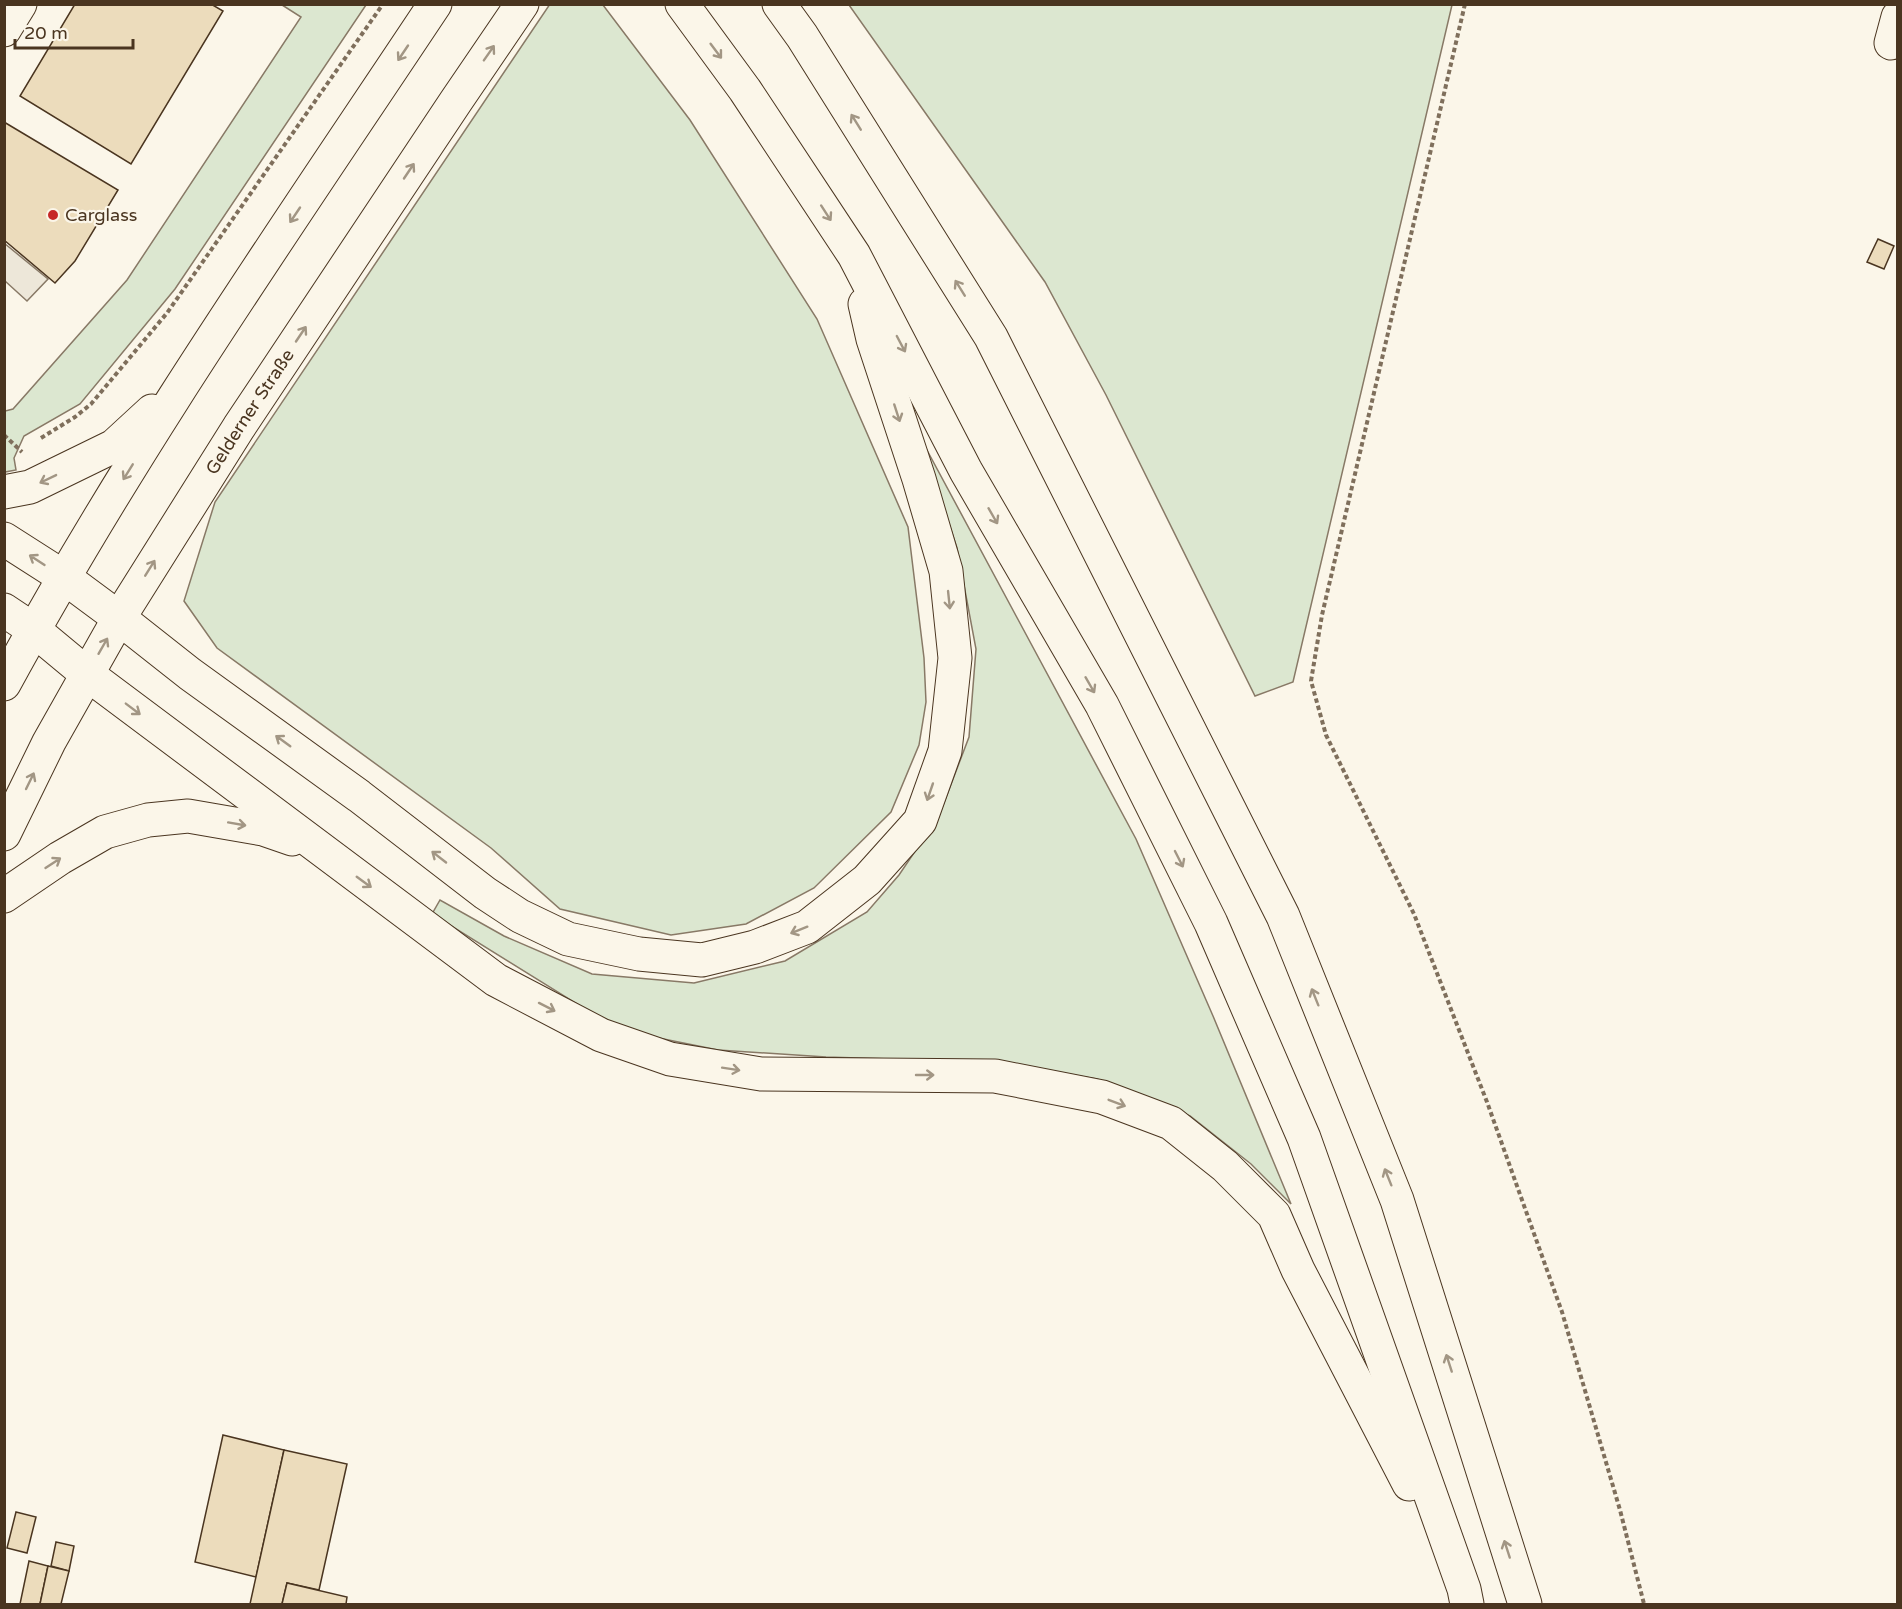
<svg xmlns="http://www.w3.org/2000/svg" width="1902" height="1609" font-family="'Varela Round',sans-serif">
  <rect width="100%" height="100%" fill="#fbf6e9"/>
  <g fill="#dce7d0" stroke="#887966" stroke-width="1.5">
    <path d="M550,4L603,5L690,120L817,319L908,527L924,658L926,702L919,745L891,812L814,888L746,924L671,935L560,909L491,848L217,648L184,601L215,502Z"/>
    <path d="M282,5H366L175,289L80,404L24,436L14,458L16,470L5,472V411L13,409L127,280L301,17Z"/>
    <path d="M849,5H1452L1293,682L1255,696L1106,395L1045,282Z"/>
    <path d="M921,439L1136,839L1213,1016L1291,1204L1251,1164L1190,1116L1097,1079L990,1062L826,1057L718,1050L619,1030L432,914L440,900L504,936L592,974L694,983L785,961L867,912L899,875L939,816L969,737L976,649L957,548Z"/>
  </g>
  <path fill="#ede7d9" stroke="#887966" stroke-width="1.5" d="M4,243L48,279L27,301L5,281Z"/>
  <g fill="#ecdcbc" stroke="#4a3520" stroke-width="1.5">
    <path d="M75,4H211L223,11L131,164L20,96Z"/>
    <path d="M4,122L118,190L75,261L55,283L4,240Z"/>
    <path d="M1878,239L1894,246L1884,269L1867,262Z"/>
    <path d="M223,1435L284,1450L256,1577L195,1562Z"/>
    <path d="M284,1450L347,1464L319,1590L287,1583L282,1604H250Z"/>
    <path d="M16,1512L36,1517L27,1553L7,1548Z"/>
    <path d="M56,1542L74,1546L69,1571L51,1566Z"/>
    <path d="M29,1561L48,1566L40,1604H20Z"/>
    <path d="M48,1566L69,1571L61,1604H40Z"/>
    <path d="M287,1583L347,1597L346,1604H282Z"/>
  </g>
  <g fill="none" stroke-linecap="round" stroke-linejoin="round">
    <g stroke="#4a3520" stroke-width="35">
      <g id="minor">
        <path d="M4,30L20,4"/>
        <path d="M1891,43L1898,17"/>
      </g>
    </g>
    <g stroke="#4a3520" stroke-width="35">
      <g id="major">
        <path d="M4,492L30,487L114,446L152,411"/>
        <path d="M4,539L65,578L119,618"/>
        <path d="M4,610L34,630L87,674"/>
        <path d="M4,684C132,448 286,228 435,4"/>
        <path id="s1" d="M4,834L49,742L119,618L239,427L456,101L522,4"/>
      </g>
    </g>
    <g stroke="#4a3520" stroke-width="35">
      <g id="highway">
        <path d="M682,4L745,90L854,255L966,471L1102,705L1211,923L1304,1138L1464,1589L1467,1604"/>
        <path d="M779,4L802,36L991,337L1283,916L1397,1200L1525,1604"/>
        <path d="M119,618L190,674L359,796L485,893L520,916L568,939L639,954L702,960L755,947L807,927L867,880L920,821L945,751L955,658L946,571L919,479L873,339L865,304"/>
        <path d="M87,674L496,980L601,1035L670,1059L761,1074L995,1076L1102,1097L1171,1123L1225,1166L1274,1215L1298,1270L1409,1484"/>
        <path d="M4,896L60,858L105,832L148,820L188,816L263,829L292,839"/>
      </g>
    </g>
    <g stroke="#7f6f5c" stroke-width="4" stroke-dasharray="4.5 3" stroke-linecap="butt">
      <path d="M1465,4L1322,615L1311,681L1326,735L1414,914L1487,1102L1562,1312L1620,1510L1644,1604"/>
      <path d="M4,435L22,452"/>
      <path d="M41,438L75,417L91,404L167,313L383,4"/>
    </g>
    <use href="#minor" stroke="#fbf6e9" stroke-width="33"/>
    <use href="#major" stroke="#fbf6e9" stroke-width="33"/>
    <use href="#highway" stroke="#fbf6e9" stroke-width="33"/>
  </g>
  <defs><path id="oneway-shaft" d="M-6 0H5M1.5-3L5.5 0L1.5 3" fill="none" stroke-width="1.6" stroke-linecap="round" stroke-linejoin="round" transform="scale(1.5)"/></defs>
  <g stroke="#a29684">
    <use href="#oneway-shaft" transform="translate(716 51) rotate(53)"/>
    <use href="#oneway-shaft" transform="translate(403 53) rotate(124)"/>
    <use href="#oneway-shaft" transform="translate(489 53) rotate(-55)"/>
    <use href="#oneway-shaft" transform="translate(856 122) rotate(-122)"/>
    <use href="#oneway-shaft" transform="translate(409 171) rotate(-56)"/>
    <use href="#oneway-shaft" transform="translate(826 213) rotate(57)"/>
    <use href="#oneway-shaft" transform="translate(295 215) rotate(124)"/>
    <use href="#oneway-shaft" transform="translate(960 288) rotate(-122)"/>
    <use href="#oneway-shaft" transform="translate(301 334) rotate(-56)"/>
    <use href="#oneway-shaft" transform="translate(901 344) rotate(62)"/>
    <use href="#oneway-shaft" transform="translate(897 413) rotate(72)"/>
    <use href="#oneway-shaft" transform="translate(128 472) rotate(122)"/>
    <use href="#oneway-shaft" transform="translate(48 479) rotate(154)"/>
    <use href="#oneway-shaft" transform="translate(993 516) rotate(60)"/>
    <use href="#oneway-shaft" transform="translate(37 560) rotate(-147)"/>
    <use href="#oneway-shaft" transform="translate(150 568) rotate(-58)"/>
    <use href="#oneway-shaft" transform="translate(949 600) rotate(84)"/>
    <use href="#oneway-shaft" transform="translate(103 646) rotate(-60)"/>
    <use href="#oneway-shaft" transform="translate(1090 685) rotate(60)"/>
    <use href="#oneway-shaft" transform="translate(133 709) rotate(37)"/>
    <use href="#oneway-shaft" transform="translate(283 741) rotate(-144)"/>
    <use href="#oneway-shaft" transform="translate(30 781) rotate(-64)"/>
    <use href="#oneway-shaft" transform="translate(930 792) rotate(109)"/>
    <use href="#oneway-shaft" transform="translate(237 824) rotate(10)"/>
    <use href="#oneway-shaft" transform="translate(439 857) rotate(-142)"/>
    <use href="#oneway-shaft" transform="translate(1179 859) rotate(63)"/>
    <use href="#oneway-shaft" transform="translate(53 863) rotate(-33)"/>
    <use href="#oneway-shaft" transform="translate(364 882) rotate(36)"/>
    <use href="#oneway-shaft" transform="translate(799 930) rotate(158)"/>
    <use href="#oneway-shaft" transform="translate(1315 997) rotate(-112)"/>
    <use href="#oneway-shaft" transform="translate(547 1007) rotate(27)"/>
    <use href="#oneway-shaft" transform="translate(731 1069) rotate(9)"/>
    <use href="#oneway-shaft" transform="translate(925 1075)"/>
    <use href="#oneway-shaft" transform="translate(1117 1103) rotate(21)"/>
    <use href="#oneway-shaft" transform="translate(1388 1177) rotate(-112)"/>
    <use href="#oneway-shaft" transform="translate(1449 1363) rotate(-108)"/>
    <use href="#oneway-shaft" transform="translate(1507 1549) rotate(-108)"/>
  </g>
  <circle fill="#c62828" stroke="#fbf6e9" stroke-width="2" cx="53" cy="215" r="6"/>
  <g text-anchor="middle" stroke-width="4.5" stroke-linejoin="round" paint-order="stroke">
    <g font-size="18" fill="#4a3520" stroke="#fbf6e9" text-anchor="start">
      <text x="65" y="221">Carglass</text>
    </g>
    <g font-size="18" fill="#4a3520" stroke="#fbf6e9">
      <text dy="6" stroke="none"><textPath href="#s1" startOffset="489">Gelderner Straße</textPath></text>
    </g>
  </g>
  <rect width="1902" height="1609" fill="none" stroke="#4a3520" stroke-width="12"/>
  <path d="M15 39v9h118v-9" fill="none" stroke="#4a3520" stroke-width="3"/>
  <text x="24" y="39" font-size="18" fill="#4a3520" stroke="#fbf6e9" stroke-width="4.5" paint-order="stroke">20 m</text>
</svg>
